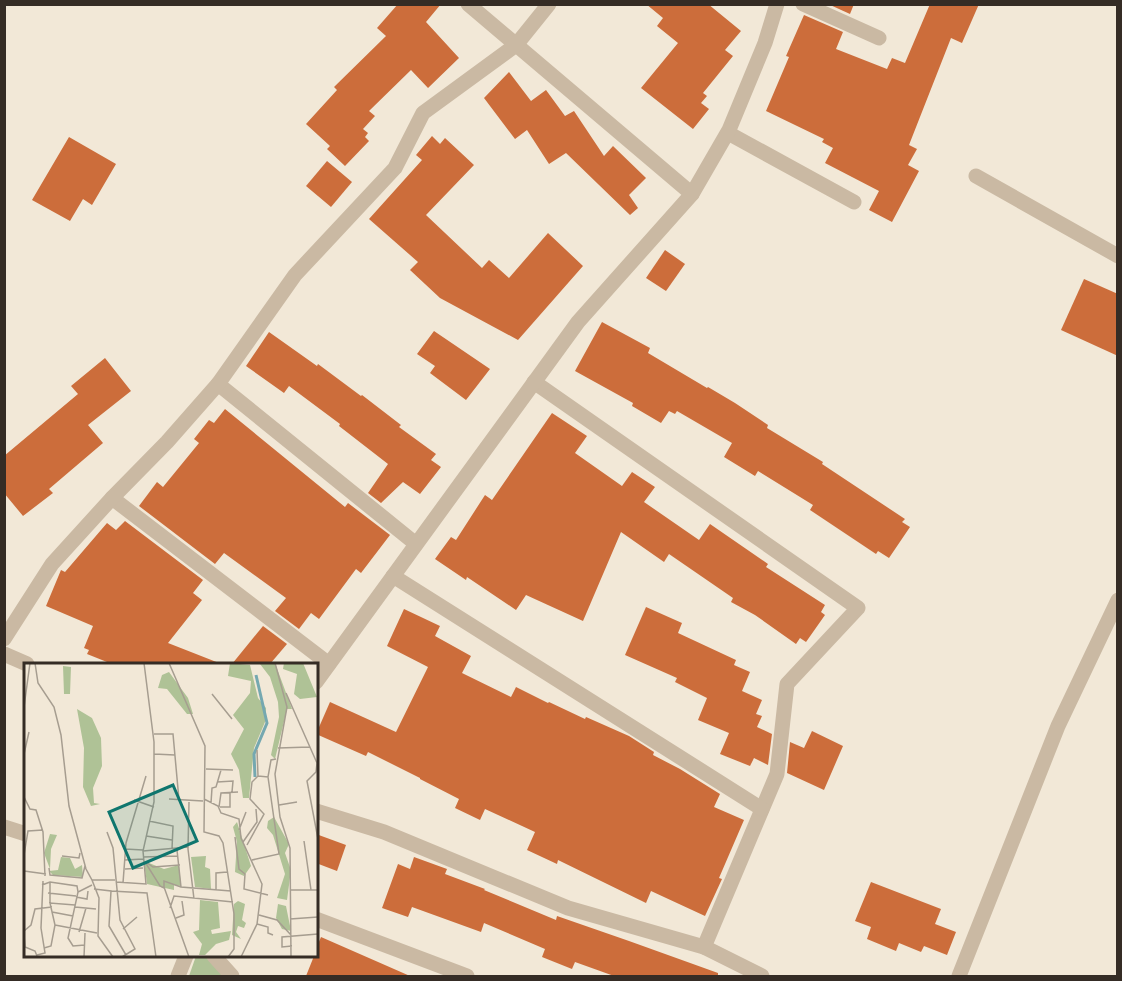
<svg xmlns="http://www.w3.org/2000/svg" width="1122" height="981" font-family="'Public Sans',sans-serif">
  <rect width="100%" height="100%" fill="#f2e8d7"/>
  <path fill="#afc296" d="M196,956H212L229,976H189Z"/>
  <g fill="#cc6d3b">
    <path d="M398,4H441L426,22L459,58L428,88L411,70L369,111L375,116L363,129L368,133L365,137L369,141L345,166L327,149L330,146L306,124L337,90L334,87L386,36L377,28Z"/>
    <path d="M646,4H708L741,31L725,50L733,56L703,93L707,96L701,103L709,109L693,129L641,88L678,43L657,26L663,18Z"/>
    <path d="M828,4H854L850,14Z"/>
    <path d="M930,4H979L962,43L951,38L909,145L917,149L908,165L919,171L892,222L869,210L879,191L825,163L833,148L822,142L824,139L766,111L789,57L786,56L804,15L843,32L836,49L887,69L892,58L905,63Z"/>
    <path d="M509,72L531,101L546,90L565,116L574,111L604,156L613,146L646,178L629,195L638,208L630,215L566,153L549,164L527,130L515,139L484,98Z"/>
    <path d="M432,136L440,144L445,138L474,165L426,215L482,268L489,260L509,278L548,233L583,266L518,340L440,298L410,270L418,262L369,219L422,160L416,155Z"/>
    <path d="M69,137L116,164L92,205L83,199L70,221L32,200Z"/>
    <path d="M327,161L352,182L331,207L306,186Z"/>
    <path d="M665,250L685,264L666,291L646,278Z"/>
    <path d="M1084,279L1118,294V356L1061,330Z"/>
    <path d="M602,322L650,348L648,353L707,388L708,387L735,403L768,425L767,428L823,462L822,464L905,519L902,522L910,527L889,558L878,551L876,554L810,510L813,505L758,471L755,476L724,457L732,443L677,411L675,414L669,411L661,423L632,406L633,403L575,371Z"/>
    <path d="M434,331L490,369L466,400L430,373L435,366L417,354Z"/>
    <path d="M269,332L317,366L318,364L361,396L362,395L401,425L399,427L436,454L431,460L441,467L420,494L403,482L381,503L368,493L388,464L339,426L340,424L289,386L284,393L246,366Z"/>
    <path d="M105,358L131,391L88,425L103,443L49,489L53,493L23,516L4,493V456L78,394L71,386Z"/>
    <path d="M225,409L345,507L348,503L390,535L361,573L356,569L319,619L311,613L299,629L275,611L286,598L224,553L215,564L139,506L157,482L163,487L199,443L194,439L209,420L214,423Z"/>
    <path d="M552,413L587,436L575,453L622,486L632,472L655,487L644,502L699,540L710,524L768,564L766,567L825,605L821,612L825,615L806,642L800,638L796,644L755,615L731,602L733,598L669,554L664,562L621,532L583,621L526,595L516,610L467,577L466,580L435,559L451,537L456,540L485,495L492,500Z"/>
    <path d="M125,521L203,580L193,593L202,600L168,643L219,663V664H112L87,654L89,650L84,648L93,626L46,606L61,570L65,572L107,523L116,530Z"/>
    <path d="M646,607L682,623L678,633L736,660L734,665L750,672L742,691L762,700L756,714L762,716L757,727L772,734L768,765L754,758L750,766L720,754L729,733L698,720L707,698L675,682L677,678L625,655Z"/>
    <path d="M404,609L440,626L435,636L471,656L462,673L511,697L516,687L548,703L549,702L585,719L586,717L629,736L654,752L653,755L680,769L720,794L714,807L744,820L719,878L722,879L705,916L651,891L646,903L558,860L557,864L527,850L535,832L485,809L480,820L455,808L459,799L420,779V778L368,752L366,756L316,734L330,702L396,732L428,667L387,646Z"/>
    <path d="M263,626L287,644L270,664H232Z"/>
    <path d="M812,731L843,746L824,790L787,773L790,742L804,748Z"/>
    <path d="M316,834L346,845L337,871L316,863Z"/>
    <path d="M414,857L447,869L445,874L485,889L484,890L556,920L557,916L629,941L718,973V976H614L575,962L572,969L542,957L545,949L484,923L481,932L412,907L408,917L382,908L398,864L410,869Z"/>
    <path d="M871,882L941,909L935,924L956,932L947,955L924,946L921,952L899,943L896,951L867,939L871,927L855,921Z"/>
    <path d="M321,937L410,976H306L314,956H316V949Z"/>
  </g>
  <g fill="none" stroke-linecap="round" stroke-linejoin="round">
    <g stroke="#cab9a3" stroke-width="15">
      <path d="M468,4L692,194"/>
      <path d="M803,4L879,38"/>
      <path d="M728,133L854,202"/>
      <path d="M976,176L1118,256"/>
      <path d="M534,382L858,608L787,684L777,774L704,947"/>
      <path d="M218,384L416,544"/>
      <path d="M112,498L329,664"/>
      <path d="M393,576L762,809"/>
      <path d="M4,639L52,564L112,498L167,442L218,384L295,275L395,168L423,113L516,45L549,4"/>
      <path d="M4,654L27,664"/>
      <path d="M316,682L578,322L692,194L729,130L765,43L777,4"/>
      <path d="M316,811L384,832L568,908L704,947L762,976"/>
      <path d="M4,827L26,834"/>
      <path d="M316,919L467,976"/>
      <path d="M214,956L232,976"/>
      <path d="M178,976L186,956"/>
      <path d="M959,976L1058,726L1118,600"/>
    </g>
  </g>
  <g transform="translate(24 663)">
    <rect width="294" height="294" fill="#f2e8d7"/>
    <path d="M206,0L226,2L234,35L242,45L241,59L230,85L225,135H219L215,107L207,91L220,66L209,52L226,30L227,18L204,13ZM251,0L268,46H263L251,96L247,92L255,54L254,39L246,14L236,1ZM260,0H279L293,34L276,36L270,31L273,11L259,6ZM39,3L47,4L46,31H40ZM145,9L164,35L169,51H163L143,26L134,25L138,12ZM53,46L68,55L77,75L78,103L69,125L70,140L76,141L67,143L59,124L60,85ZM250,154L265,181L261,190L267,207L263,237L253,235L261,211L249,172L243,165L244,158ZM213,159L227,203L220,213L211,209L213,179L209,164ZM26,171L33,172L27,186L26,206L20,190ZM182,193L181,204L186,206L187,226L171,224L167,194ZM37,194L46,195L51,206L58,202L59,214L29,212L25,208L34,207ZM120,198L140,206L155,202L157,223L150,222V227L123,221ZM176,237L194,239L196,265L187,267L188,271L207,268L205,277L192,281L181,292H175L178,281L169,269L175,267ZM214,238L221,241L218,257L222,260L220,265L214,263L212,269L217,276L208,272L210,241ZM254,241L262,243L267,268L258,266L252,255Z" fill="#afc296"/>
    <path fill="none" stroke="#75a8b0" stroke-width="3" d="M231,114L230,91L243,60L232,12"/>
    <path fill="none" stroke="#a69d90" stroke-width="1.5" d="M11,0L14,20L30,44L37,72L45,143L62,206L68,217H91M145,0L181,83L180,169L195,173L199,180L210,251V286L204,294M251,0L263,44L251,111L256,154L266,185L267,294M262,30L293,100L292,109L283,118L294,176M188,31L208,56M0,44L6,0M130,71H149L155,137M254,85L286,84M0,91L5,69M130,91L151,92M182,106L209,107M234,113L244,114L247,97L252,96M193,119L209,118L208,129M0,134L6,146L12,147L19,169L21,213M145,136L179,138M180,136L194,143L197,150L215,156L217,175L238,221L233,261L217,294M110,137L130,144M165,139L164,186L170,236M187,140L188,125L192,124L197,107M255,142L273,139M195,144L197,130L214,129M196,144H206V130M125,158L149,163L148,186M215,167L222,149M83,169L89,185L96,257L111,286L98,294M122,173L148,177M211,174L215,206L221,211L220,226L244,232M280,178L287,227M219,179L233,159L232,146M223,182L240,151L226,136L228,119L234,113L233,87M101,186L119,187M153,187L157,224L207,228M119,188L164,184M0,192L4,168L19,167M38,193L55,195L56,190M119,194L154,193M101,197L119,196M228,197L255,191L244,114M121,199L136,223L140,225V218L157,224M122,199L129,204L156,202M25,205L26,212L58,215L61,203M101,206L119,205M0,208L22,211M68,217L75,235L74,273L89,294M26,219V240M92,219L122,221L119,188L130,139V79L120,0M99,220L102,180L122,113M18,222L26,219L53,223L54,229M140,224L165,294M70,226L87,228L85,263L102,292M192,227V210L203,209M267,227H294M87,228L123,230L132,294M24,230L52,233M52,234L63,236L64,228M51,244L72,246M146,245L150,233L209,239M28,249L49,253M235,252L253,257L267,272M152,255L160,252L158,238M266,256L294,254M233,261L244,264V270L249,272M31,262L73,270M99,266L113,254M0,268L7,262L11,246L28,244M55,269L62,245M0,272L1,284L11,288L13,293M61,282L49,283L44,275L54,229L68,222M268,283L258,284V274L294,271M20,285L27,283L31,262L26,240L51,242M13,292L21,290L17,265L19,218M60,294L61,270"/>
    <path fill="#0f766e" fill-opacity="0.15" stroke="#0f766e" stroke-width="3" d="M149,122L173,178L109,205L85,149Z"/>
    <rect width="294" height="294" fill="none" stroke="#352c25" stroke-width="3"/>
  </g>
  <rect width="1122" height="981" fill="none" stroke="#352c25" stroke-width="12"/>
</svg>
